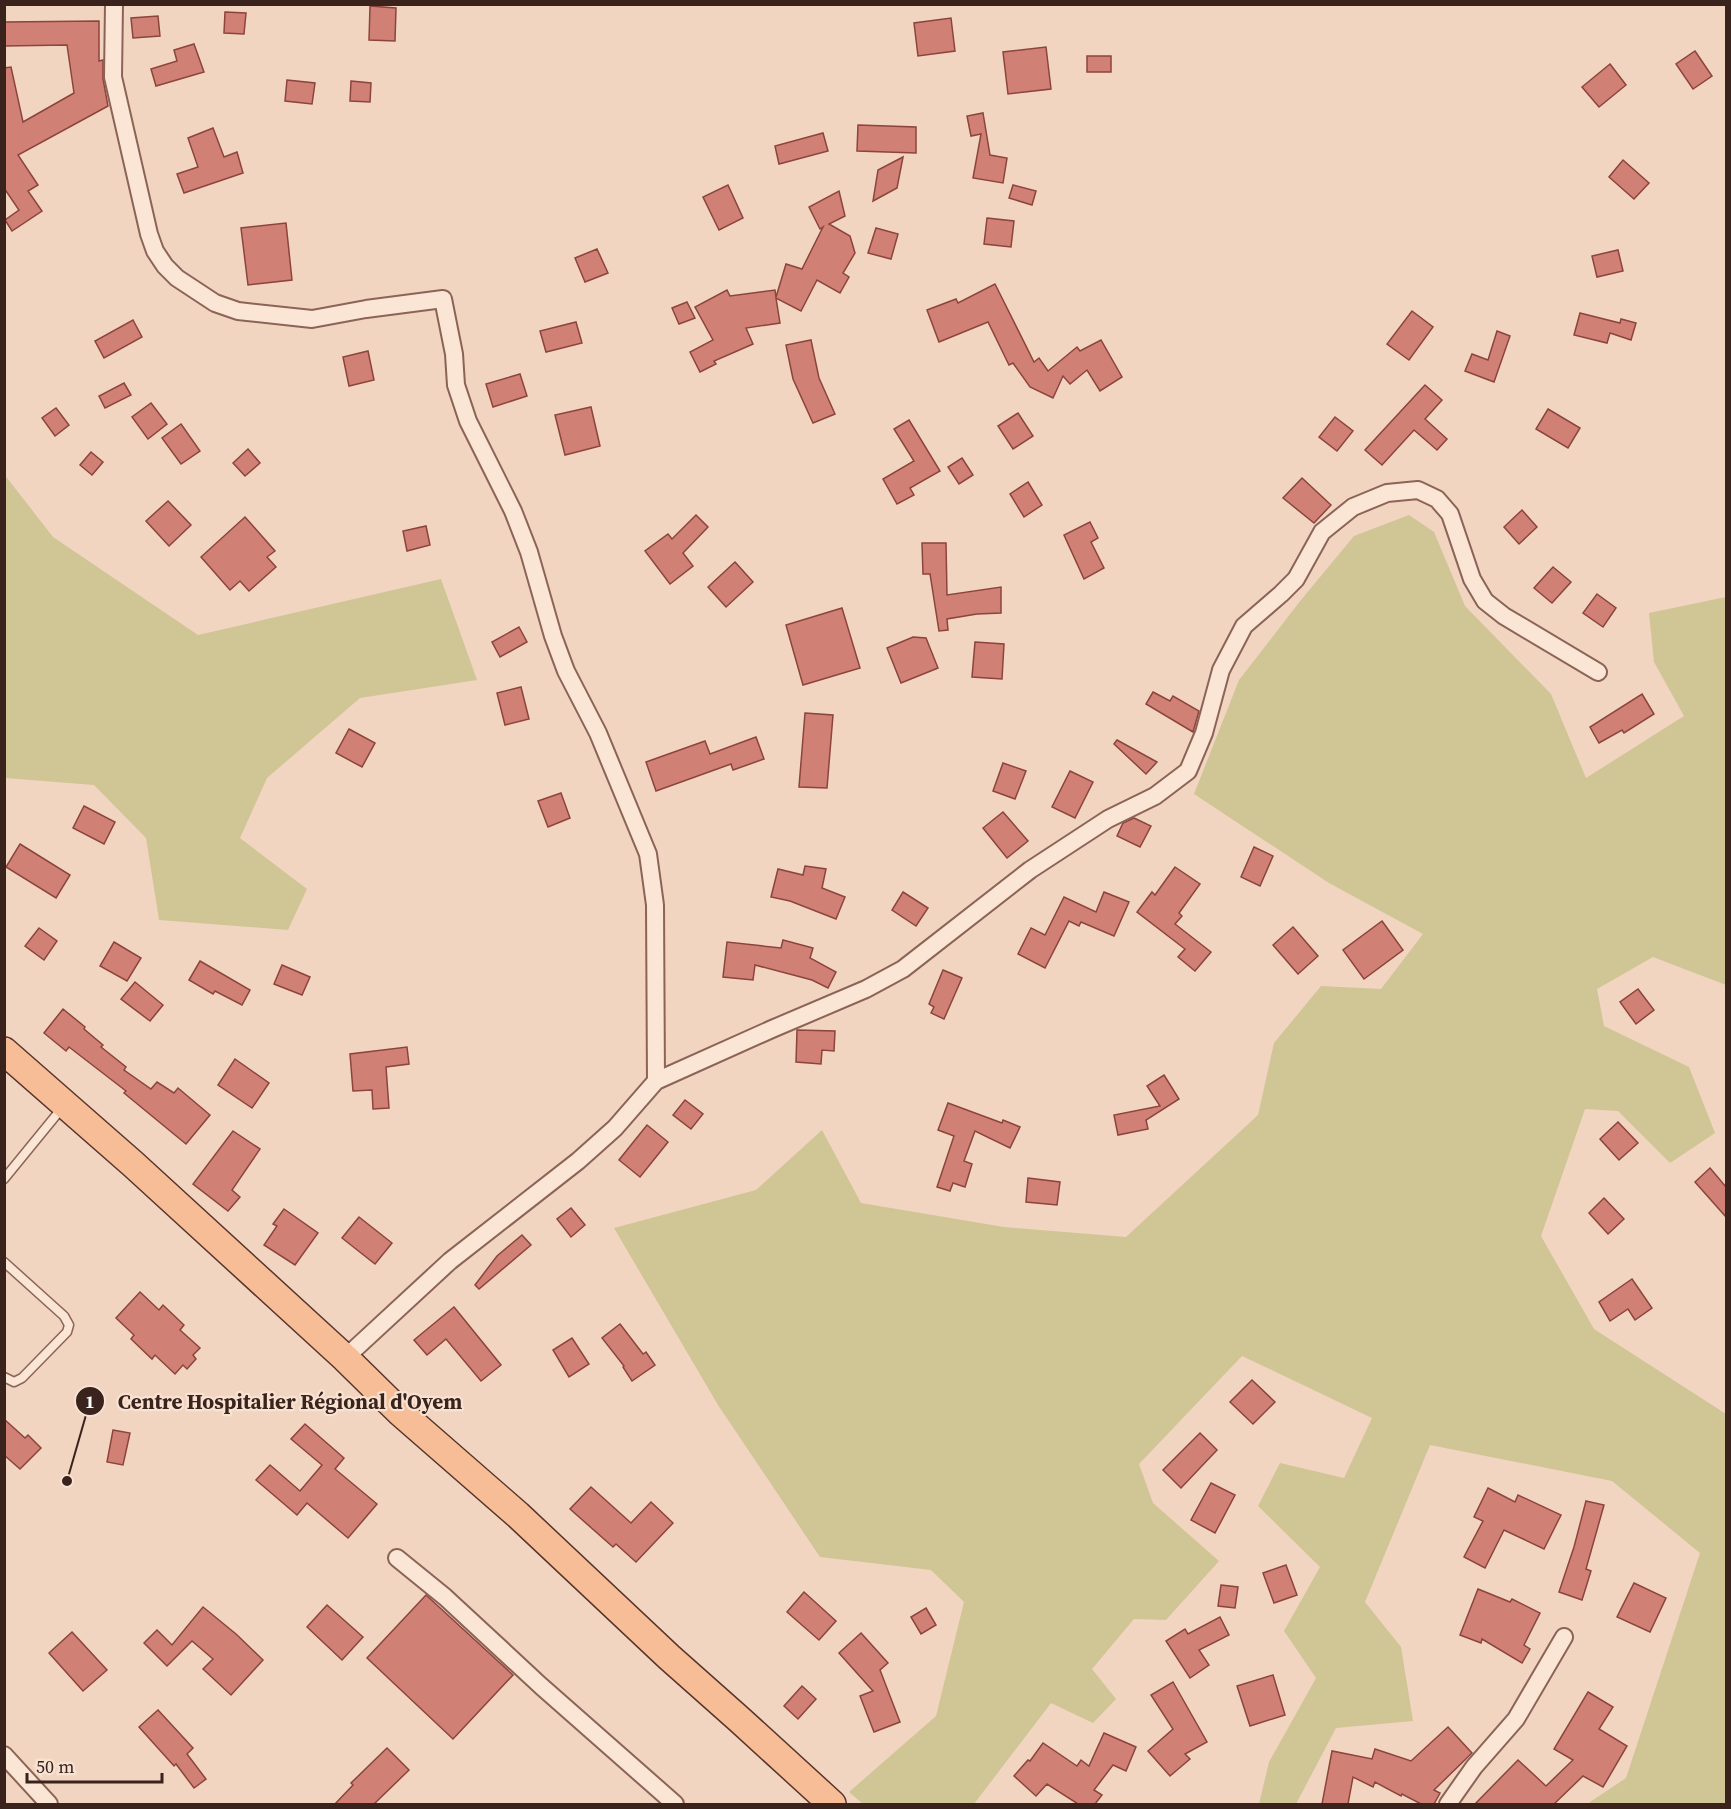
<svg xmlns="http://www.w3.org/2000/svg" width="1731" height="1809" font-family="'Source Serif 4',serif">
  <rect width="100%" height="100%" fill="#f1d5c1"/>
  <g fill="#d0c594">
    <path d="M4,474L53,537L198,635L441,579L477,680L360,698L267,778L240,838L307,889L288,930L159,920L146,838L94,785L5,778Z"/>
    <path d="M1409,515L1434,532L1465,606L1551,694L1586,778L1684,716L1654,662L1649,613L1726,597V985L1653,957L1597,989L1604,1026L1689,1067L1715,1133L1670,1163L1618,1111L1585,1109L1541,1236L1594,1329L1726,1414V1804H1587L1626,1778L1700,1553L1612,1481L1430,1445L1365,1602L1401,1647L1413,1721L1336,1728L1296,1804H1259L1269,1762L1316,1678L1284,1631L1320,1567L1258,1506L1280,1463L1344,1478L1372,1418L1242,1356L1139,1464L1153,1503L1219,1561L1166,1620L1134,1619L1092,1669L1116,1699L1093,1723L1051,1703L974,1804H863L849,1792L936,1716L964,1602L931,1570L820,1557L718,1405L614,1228L756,1190L822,1130L861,1203L1004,1227L1126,1237L1258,1115L1274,1043L1321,986L1381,989L1423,934L1329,883L1194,794L1239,680L1301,600L1354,536Z"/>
  </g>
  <g fill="#d18075" stroke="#8c443c" stroke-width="1.5">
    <path d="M370,6L396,8L395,41L369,40Z"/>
    <path d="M225,12L246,13L244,34L224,33Z"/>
    <path d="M158,16L160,36L133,38L131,18Z"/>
    <path d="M951,18L955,51L918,56L914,23Z"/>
    <path d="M99,21V61L103,60V79L108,106L18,155L38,185L28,191L42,211L12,231L5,220L19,210L4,188V68L11,67L23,122L74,93L67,45L4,46V22Z"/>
    <path d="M194,44L204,72L156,86L151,69L177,61L174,50Z"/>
    <path d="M1046,47L1051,89L1008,94L1003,52Z"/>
    <path d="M1695,51L1712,76L1693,89L1676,64Z"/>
    <rect x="1087" y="56" width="24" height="16"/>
    <path d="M1610,64L1626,85L1599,107L1582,87Z"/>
    <path d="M287,80L315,83L312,104L285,101Z"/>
    <path d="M351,81L371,83L370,102L350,101Z"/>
    <path d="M983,113L990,155L1007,158L1003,183L973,178L981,134L971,136L967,116Z"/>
    <path d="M858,125L916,127V153L857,151Z"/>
    <path d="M213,128L224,157L237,152L243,173L184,193L177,174L198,167L188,138Z"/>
    <path d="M823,133L828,151L779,164L775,146Z"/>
    <path d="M903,157L897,188L873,201L878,170Z"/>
    <path d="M1623,160L1649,183L1634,199L1609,177Z"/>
    <path d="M728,185L743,218L719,230L703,197Z"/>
    <path d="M1013,185L1036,191L1032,205L1009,198Z"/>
    <path d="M839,191L845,216L829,224L850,236L855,253L843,273L849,277L840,293L817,280L801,311L776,298L780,323L746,328L753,344L714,361L716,364L700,372L690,352L713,340L695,307L727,290L730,296L775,290L776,297L786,264L802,269L823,227L820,229L809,207Z"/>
    <path d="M987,218L1014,221L1011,247L984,244Z"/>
    <path d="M286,223L292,280L248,285L241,228Z"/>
    <path d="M876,228L898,234L891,259L868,253Z"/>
    <path d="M597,249L608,273L585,282L575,258Z"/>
    <path d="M1618,250L1623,271L1597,277L1592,256Z"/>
    <path d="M995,284L1034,362L1039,358L1048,371L1077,347L1080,351L1101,340L1122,377L1100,391L1087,370L1070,384L1063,376L1053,398L1030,387L1013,363L1009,365L988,322L939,342L927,310L956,299L958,303Z"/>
    <path d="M687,302L695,318L679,324L672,308Z"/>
    <path d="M1412,311L1433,327L1409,360L1387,344Z"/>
    <path d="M1580,313L1620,323L1621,319L1636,323L1631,340L1610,333L1607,343L1574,335Z"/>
    <path d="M133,320L142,337L104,358L95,341Z"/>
    <path d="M576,322L582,343L546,352L540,331Z"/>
    <path d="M1497,331L1510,336L1494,382L1465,371L1472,354L1488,360Z"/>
    <path d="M811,340L819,378L835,414L813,423L793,379L786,345Z"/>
    <path d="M368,351L374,380L349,386L343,357Z"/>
    <path d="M520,374L527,396L493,407L486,384Z"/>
    <path d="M124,383L131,395L105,408L99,396Z"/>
    <path d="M1425,385L1442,400L1425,419L1447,439L1437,450L1414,430L1382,465L1365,450Z"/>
    <path d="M151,403L167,424L148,439L132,417Z"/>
    <path d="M591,407L600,446L565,455L555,415Z"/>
    <path d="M56,408L69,425L55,436L42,418Z"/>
    <path d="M1548,409L1580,428L1568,448L1536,429Z"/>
    <path d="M1018,413L1033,436L1013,449L998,426Z"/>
    <path d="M1335,417L1353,431L1337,451L1319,437Z"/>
    <path d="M909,420L940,471L910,488L914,495L897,504L883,479L914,461L894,429Z"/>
    <path d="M181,424L200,451L181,464L162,438Z"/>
    <path d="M248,449L260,463L245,476L233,463Z"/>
    <path d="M91,452L103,462L92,475L80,465Z"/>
    <path d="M962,458L973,475L959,484L948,467Z"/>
    <path d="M1302,478L1331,505L1314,523L1283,498Z"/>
    <path d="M1028,482L1042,505L1024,517L1010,494Z"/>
    <path d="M168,501L191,525L169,546L146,521Z"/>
    <path d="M1522,510L1537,527L1519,544L1504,527Z"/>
    <path d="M696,515L708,527L683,553L693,566L670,584L645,551L668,534L672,539Z"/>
    <path d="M245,517L275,551L267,557L276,567L249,591L240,581L230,590L201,557Z"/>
    <path d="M1090,522L1098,538L1091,542L1104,568L1084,579L1064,535Z"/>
    <path d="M426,526L430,545L407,551L403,531Z"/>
    <path d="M922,543H946L947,595L1001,587V613L977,614L947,619L948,630L939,631L930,574H923Z"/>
    <path d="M735,562L753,582L726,607L708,587Z"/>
    <path d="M1553,567L1571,582L1552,603L1534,588Z"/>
    <path d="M1597,594L1616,608L1603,627L1583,613Z"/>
    <path d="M842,608L860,668L803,685L786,625Z"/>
    <path d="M519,627L527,642L500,657L492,642Z"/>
    <path d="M913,637L926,638L938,668L901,683L887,648Z"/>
    <path d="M975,642L1004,644L1002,679L972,677Z"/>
    <path d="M521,687L529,719L505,725L497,693Z"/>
    <path d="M1153,692L1170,701L1173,696L1199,711L1193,732L1146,704Z"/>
    <path d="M1642,694L1654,714L1624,733L1622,730L1599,743L1590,727Z"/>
    <path d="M805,713L833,715L827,788L799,787Z"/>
    <path d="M349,729L375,743L362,767L336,753Z"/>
    <path d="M756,737L764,759L733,770L731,764L656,791L646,762L705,741L710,754Z"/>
    <path d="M1117,740L1157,762L1146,774L1114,744Z"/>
    <path d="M1003,763L1026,771L1015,799L993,791Z"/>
    <path d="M1070,771L1093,782L1075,818L1052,807Z"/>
    <path d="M561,793L570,818L548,827L538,801Z"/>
    <path d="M84,806L115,822L104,844L73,828Z"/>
    <path d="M1003,812L1028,841L1007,858L983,828Z"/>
    <path d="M1134,818L1151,826L1140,847L1117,836L1123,823Z"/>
    <path d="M20,844L70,875L56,898L6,867Z"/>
    <path d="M1254,847L1273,856L1260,886L1241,877Z"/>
    <path d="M805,866L826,869L822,888L845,897L836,919L790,901L771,897L778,869L803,875Z"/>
    <path d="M1175,867L1200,884L1179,913L1182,916L1175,924L1211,952L1195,971L1178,957L1185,949L1137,912L1152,892L1155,895Z"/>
    <path d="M903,892L928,908L916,926L892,910Z"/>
    <path d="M1104,892L1129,902L1114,936L1081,922L1079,926L1069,921L1045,968L1018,954L1031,928L1045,935L1064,897L1096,912Z"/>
    <path d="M1382,921L1403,950L1364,979L1343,950Z"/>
    <path d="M1293,927L1318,956L1298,974L1273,945Z"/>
    <path d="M39,928L57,941L44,960L25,946Z"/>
    <path d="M783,940L813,948L810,958L836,972L828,988L812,980L755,965L753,980L723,977L727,942L781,948Z"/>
    <path d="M114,942L141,958L127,981L100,966Z"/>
    <path d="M200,961L250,990L242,1005L215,991L213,994L189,980Z"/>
    <path d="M282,965L310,977L302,995L274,984Z"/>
    <path d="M943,970L962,978L944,1019L931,1013L934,1007L929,1004Z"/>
    <path d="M135,982L163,1005L150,1021L121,999Z"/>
    <path d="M1638,989L1654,1010L1636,1024L1620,1002Z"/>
    <path d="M63,1009L85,1027L84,1029L103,1045L101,1047L126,1067L124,1070L151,1089L157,1082L174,1093L178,1088L210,1115L186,1144L124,1093L126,1091L69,1047L66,1051L44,1033Z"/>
    <path d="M797,1030L835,1031L834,1051L822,1050L821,1064L796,1062Z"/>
    <path d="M407,1047L409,1064L386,1067L389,1108L373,1109L372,1090L353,1091L350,1054Z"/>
    <path d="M235,1059L269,1083L252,1108L218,1085Z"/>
    <path d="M1164,1075L1179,1099L1146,1120L1148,1129L1118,1135L1114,1115L1160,1106L1147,1086Z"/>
    <path d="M685,1100L703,1114L691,1129L673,1115Z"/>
    <path d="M948,1103L1002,1123L1003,1120L1020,1127L1010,1148L975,1131L964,1161L972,1164L965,1187L953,1183L950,1191L937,1187L954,1136L938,1130Z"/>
    <path d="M1618,1122L1638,1143L1619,1160L1600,1139Z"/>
    <path d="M647,1125L668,1142L640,1177L619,1160Z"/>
    <path d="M233,1131L260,1149L232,1190L240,1197L228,1211L193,1184Z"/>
    <path d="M1710,1168L1726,1187V1217L1695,1182Z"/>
    <path d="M1028,1178L1060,1182L1057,1205L1026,1202Z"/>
    <path d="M1604,1198L1624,1219L1608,1234L1589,1213Z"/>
    <path d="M571,1208L585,1225L571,1237L557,1219Z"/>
    <path d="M284,1209L318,1233L295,1265L264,1245L277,1226L273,1224Z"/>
    <path d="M359,1217L392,1243L375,1264L342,1238Z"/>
    <path d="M522,1235L531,1245L479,1289L475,1285L497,1256Z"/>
    <path d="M1632,1279L1652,1308L1635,1320L1628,1309L1610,1321L1599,1302Z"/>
    <path d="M140,1292L159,1310L163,1305L184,1325L180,1330L200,1348L193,1355L196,1359L187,1369L183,1365L175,1374L155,1355L152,1359L131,1339L134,1335L116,1318Z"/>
    <path d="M454,1307L501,1365L481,1381L446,1339L427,1355L414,1340Z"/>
    <path d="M620,1324L643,1354L646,1352L655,1365L632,1381L623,1367L624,1366L602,1338Z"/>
    <path d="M572,1338L589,1364L569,1377L553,1350Z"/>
    <path d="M1252,1380L1275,1402L1253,1424L1230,1402Z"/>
    <path d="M4,1419L25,1438L28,1435L41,1448L20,1469L4,1455Z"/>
    <path d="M305,1424L344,1458L335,1469L377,1504L348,1538L307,1503L297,1515L256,1480L270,1465L300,1491L322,1465L291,1439Z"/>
    <path d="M113,1430L130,1433L123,1465L107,1462Z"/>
    <path d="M1200,1433L1217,1450L1181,1488L1163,1470Z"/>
    <path d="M1211,1483L1235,1495L1215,1533L1191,1520Z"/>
    <path d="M591,1487L631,1523L651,1502L673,1523L636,1562L616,1544L613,1547L570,1509Z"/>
    <path d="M1488,1488L1515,1502L1518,1495L1561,1515L1544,1549L1504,1530L1485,1568L1464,1557L1483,1521L1474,1517Z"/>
    <path d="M1586,1501L1604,1505L1586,1569L1591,1571L1582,1600L1559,1592L1574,1547Z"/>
    <path d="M1286,1565L1297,1595L1274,1603L1263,1573Z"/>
    <path d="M1634,1583L1666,1598L1650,1632L1617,1617Z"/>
    <path d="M1221,1585L1238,1587L1235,1608L1218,1606Z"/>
    <path d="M1478,1589L1510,1602L1512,1599L1540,1613L1524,1645L1530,1649L1522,1663L1482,1639L1481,1643L1460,1635Z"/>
    <path d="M804,1592L836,1621L819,1640L787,1612Z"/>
    <path d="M426,1595L513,1675L453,1739L367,1658Z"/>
    <path d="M327,1605L363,1637L342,1660L307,1627Z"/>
    <path d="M203,1607L236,1634L263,1660L231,1695L203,1669L213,1659L192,1641L167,1666L144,1643L157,1630L172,1645Z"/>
    <path d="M926,1608L936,1625L921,1634L911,1617Z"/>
    <path d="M1220,1617L1229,1635L1199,1650L1209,1665L1190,1678L1166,1641L1185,1629L1188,1634Z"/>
    <path d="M72,1632L107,1670L83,1691L49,1653Z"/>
    <path d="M861,1633L888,1663L880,1670L900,1722L874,1732L860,1696L873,1691L839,1653Z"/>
    <path d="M1273,1675L1285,1715L1250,1726L1237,1686Z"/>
    <path d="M1173,1682L1207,1742L1185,1754L1190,1759L1170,1776L1148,1751L1173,1729L1151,1695Z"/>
    <path d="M802,1686L816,1699L798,1719L784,1706Z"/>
    <path d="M1588,1692L1613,1707L1599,1729L1627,1746L1603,1787L1583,1776L1554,1804H1475L1518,1760L1546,1786L1573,1760L1554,1749Z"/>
    <path d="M158,1710L193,1748L187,1754L206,1779L194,1788L176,1764L174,1766L139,1727Z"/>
    <path d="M1448,1727L1472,1753L1434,1790L1440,1793L1434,1804H1421L1402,1794L1401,1796L1375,1782L1373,1787L1353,1777L1348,1804H1322L1332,1751L1372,1759L1375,1749L1411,1761Z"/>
    <path d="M1104,1733L1136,1747L1126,1771L1113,1765L1094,1790L1102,1795L1095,1804H1078L1047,1784L1036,1796L1014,1776L1028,1760L1030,1761L1043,1743L1077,1766L1081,1760L1089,1766Z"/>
    <path d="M387,1748L409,1770L374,1804H335L353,1785L351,1783Z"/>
  </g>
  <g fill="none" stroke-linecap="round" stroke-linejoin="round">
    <g stroke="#8c6457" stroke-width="11">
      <g id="lane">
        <path d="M4,1179L62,1108"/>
        <path d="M4,1262L64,1316L69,1325L67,1332L22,1378L14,1382L4,1377"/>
      </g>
    </g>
    <g stroke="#8c6457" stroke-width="20">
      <g id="street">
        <path d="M114,4L113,77L149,234L155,251L165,266L177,278L215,303L238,311L312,319L366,309L443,299L454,354L456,385L468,421L513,511L529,552L553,636L566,671L598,733L648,854L655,905L656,1081"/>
        <path d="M345,1358L450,1261L578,1161L615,1128L656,1081L772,1029L866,989L903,969L1030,870L1108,819L1155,796L1188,771L1204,733L1221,670L1244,626L1281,594L1296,579L1322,532L1353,507L1387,493L1418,490L1437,499L1450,514L1472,579L1485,601L1504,616L1598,672"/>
        <path d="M397,1558L445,1597L541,1686L675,1804"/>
        <path d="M4,1755L49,1804"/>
        <path d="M1448,1804L1474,1767L1516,1719L1564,1637"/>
      </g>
    </g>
    <g stroke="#59342c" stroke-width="30">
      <path id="primary" d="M4,1051L133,1164L345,1358L401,1413L518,1515L669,1657L740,1720L832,1804"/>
    </g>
    <use href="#lane" stroke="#fbe5d5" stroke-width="8"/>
    <use href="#street" stroke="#fbe5d5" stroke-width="16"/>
    <use href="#primary" stroke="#f6bd97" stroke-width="27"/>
  </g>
  <path fill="none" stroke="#3a221d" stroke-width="2" d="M67 1481L90 1401"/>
  <g fill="#3a221d" stroke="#f8e2d1" stroke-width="2">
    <circle cx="67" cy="1481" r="6"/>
    <circle cx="90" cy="1401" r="15"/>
  </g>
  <g font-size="18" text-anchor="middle" font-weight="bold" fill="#fff">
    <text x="90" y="1408">1</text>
  </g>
  <g font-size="21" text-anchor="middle" font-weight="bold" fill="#3a221d" stroke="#f8e2d1" stroke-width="4.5" stroke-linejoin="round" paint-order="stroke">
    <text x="290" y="1409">Centre Hospitalier Régional d'Oyem</text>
  </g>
  <rect width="1731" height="1809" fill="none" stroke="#3a221d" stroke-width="12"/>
  <path d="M27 1773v9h135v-9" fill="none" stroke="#3a221d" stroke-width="3"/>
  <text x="36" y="1773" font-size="18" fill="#3a221d" stroke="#f8e2d1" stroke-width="4.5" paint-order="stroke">50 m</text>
</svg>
